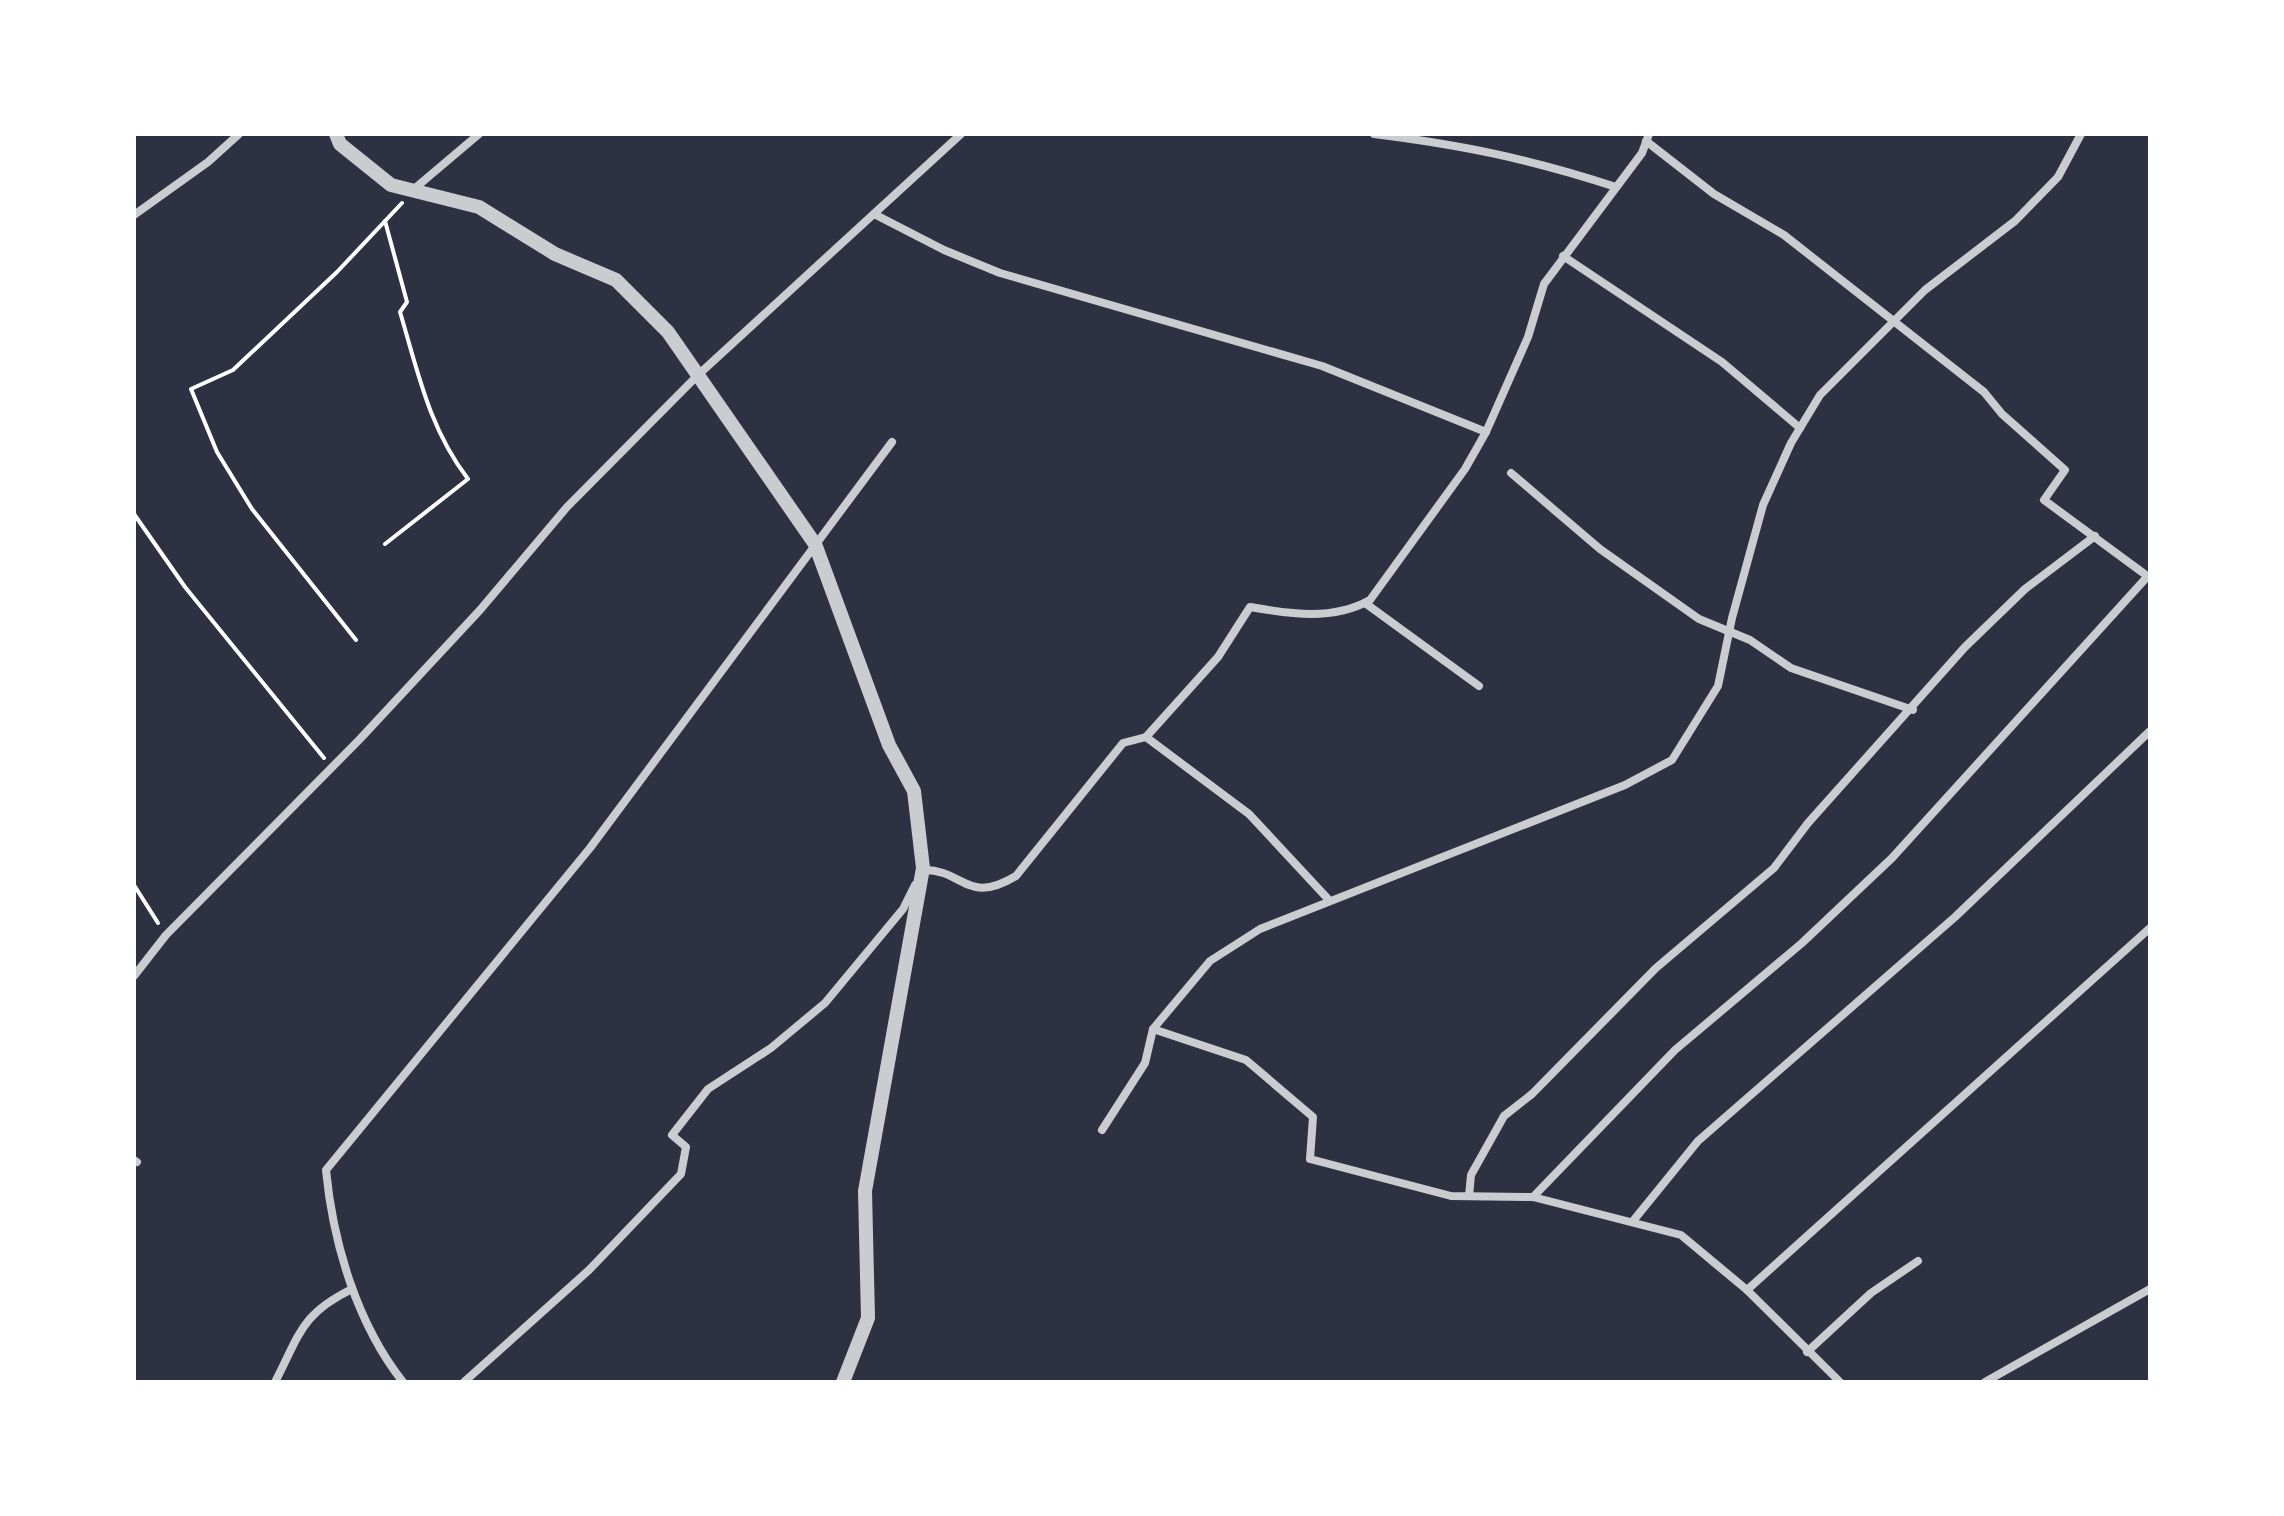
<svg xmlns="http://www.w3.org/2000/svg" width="2284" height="1516" font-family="'Varela Round',sans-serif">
  <rect width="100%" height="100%" fill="#2d3142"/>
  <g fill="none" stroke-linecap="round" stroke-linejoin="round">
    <g stroke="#fff" stroke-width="4">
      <path d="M385,221L407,302L400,312C418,372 429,428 468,479L385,544"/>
      <path d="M134,514L185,587L324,758"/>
      <path d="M356,640L252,509L217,452L191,389L233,370L337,272L402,203"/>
      <path d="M134,885L158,923"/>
    </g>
    <g stroke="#caccd0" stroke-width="8">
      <path d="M1374,134C1462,145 1531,159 1616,187"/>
      <path d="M1646,141L1714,194L1784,235L1984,392L2002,414L2065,470L2044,500L2150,578"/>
      <path d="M414,189L479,134"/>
      <path d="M874,214L944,250L1000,273L1322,366L1486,432"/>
      <path d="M134,215L208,162L239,134"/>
      <path d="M1563,256L1722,362L1800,428"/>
      <path d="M1511,473L1600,549L1699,619L1750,640L1791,668L1913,710"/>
      <path d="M1365,603L1479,686"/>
      <path d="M1146,737L1218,657L1250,607C1290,614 1333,621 1370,600L1465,469L1486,432L1528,337L1544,284L1642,153L1649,134"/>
      <path d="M923,870C964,869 966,906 1016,876L1123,743L1146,737L1249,814L1329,900"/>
      <path d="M134,976L166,935L359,740L480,610L567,507L698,375L961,134"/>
      <path d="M1153,1029L1246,1060L1313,1117L1310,1159L1451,1196L1533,1197L1681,1235L1747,1290L1840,1382"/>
      <path d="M1102,1130L1145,1063L1153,1029L1210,961L1260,929L1625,785L1672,760L1718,686L1732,618L1763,505L1791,443L1820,395L1925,290L2015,221L2058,177L2081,134"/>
      <path d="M134,1160L137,1162"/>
      <path d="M1469,1196L1471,1175L1504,1116L1532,1094L1656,968L1774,868L1808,823L1965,647L2025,589L2095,536"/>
      <path d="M1533,1197L1675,1050L1802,943L1892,858L2147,577"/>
      <path d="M1633,1221L1698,1141L1955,917L2150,731"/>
      <path d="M1747,1290L2150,928"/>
      <path d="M1807,1352L1871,1293L1918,1261"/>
      <path d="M275,1382C300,1334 301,1314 352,1289"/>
      <path d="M403,1382C357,1324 333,1243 326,1170L590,848L892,442"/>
      <path d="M464,1382L589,1270L681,1174L686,1147L672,1135L708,1089L771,1048L825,1003L903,909L915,885"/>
      <path d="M1985,1382L2150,1289"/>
    </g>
    <path stroke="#caccd0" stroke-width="14" d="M336,134L340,144L391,185L479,207L555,254L616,280L668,332L815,544L889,745L914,791L923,868L865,1191L868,1318L843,1382"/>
  </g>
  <rect width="2284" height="1516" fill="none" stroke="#ffffff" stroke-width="272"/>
</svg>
